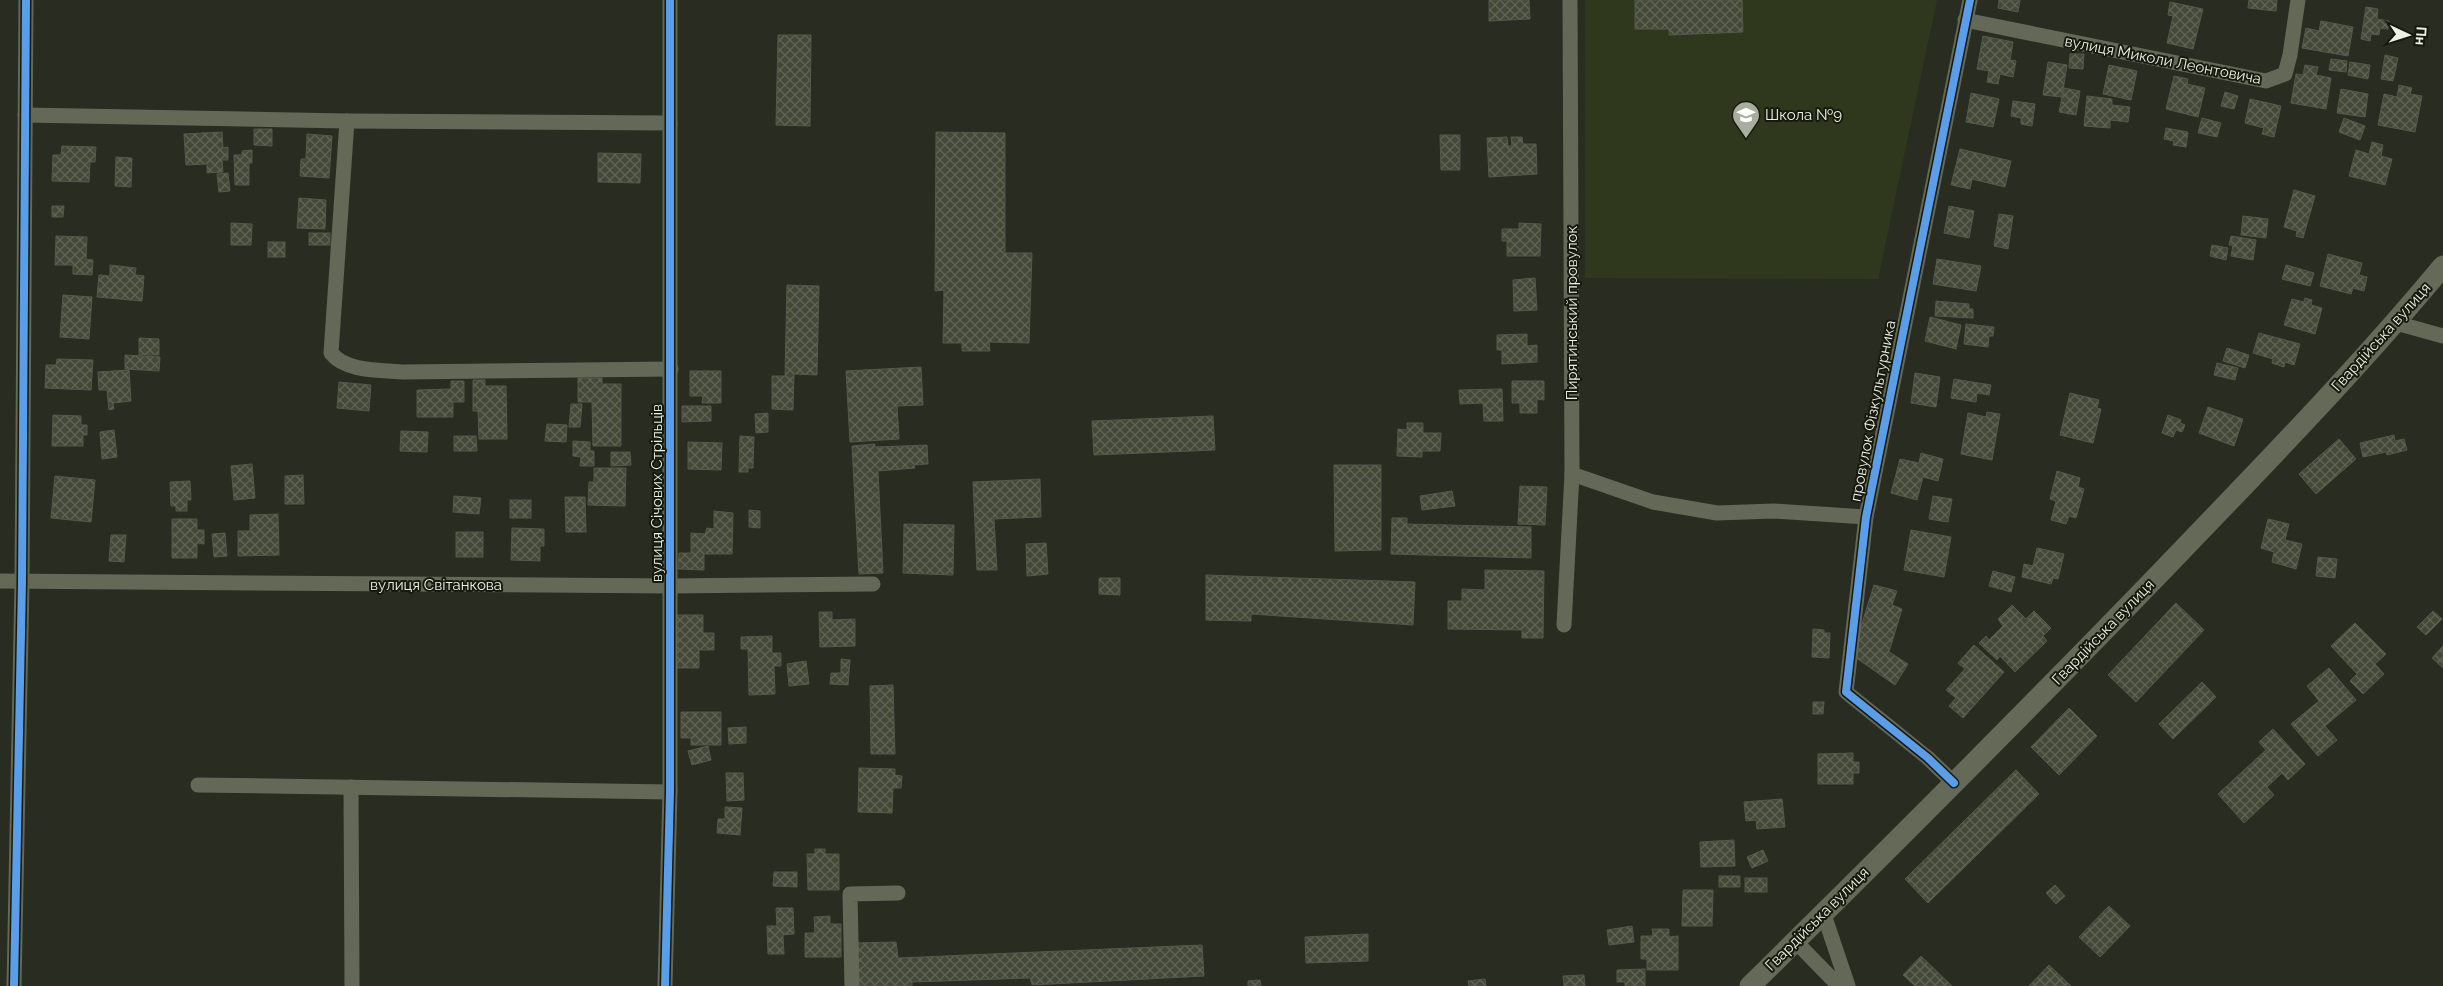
<svg xmlns="http://www.w3.org/2000/svg" width="2443" height="986" font-family="Raleway,sans-serif">
  <defs>
    <pattern id="building-cross-hatch" width="8" height="8" patternUnits="userSpaceOnUse" patternTransform="scale(1.25)"><rect width="8" height="8" fill="#444937"/><path d="M0 0l8 8M0 8l8-8" fill="none" stroke="#5f6454"/></pattern>
  </defs>
  <rect width="100%" height="100%" fill="#292d21"/>
  <path fill="#2f381d" d="M1585,0H1937L1878,279L1585,278Z"/>
  <g fill="url(#building-cross-hatch)" stroke="#54584d">
    <path d="M1489,0H1529L1530,19L1489,21Z"/>
    <path d="M1635,0H1742L1743,32L1669,35V29H1635Z"/>
    <path d="M1999,0H2020L2018,12L1998,8Z"/>
    <path d="M2249,0H2277L2276,11L2248,8Z"/>
    <path d="M2170,2L2203,9L2193,49L2167,43L2173,16L2168,15Z"/>
    <path d="M2366,7L2378,9L2377,19L2389,21L2388,29L2380,28L2379,35L2371,34L2370,41L2361,39Z"/>
    <path d="M2321,21L2353,27L2348,56L2302,48L2306,28L2319,31Z"/>
    <path d="M778,35H811L810,126L776,125Z"/>
    <path d="M1983,36L2013,42L2010,60L2016,61L2013,77L2000,74L1998,84L1987,82L1989,71L1977,69Z"/>
    <path d="M2070,54H2084L2083,69L2069,68Z"/>
    <path d="M2385,55L2398,58L2393,81L2381,79Z"/>
    <path d="M2331,59L2347,61L2346,72L2329,70Z"/>
    <path d="M2048,62L2067,65L2062,97L2043,95Z"/>
    <path d="M2350,62L2370,65L2368,79L2348,75Z"/>
    <path d="M2109,65L2137,71L2131,100L2103,94Z"/>
    <path d="M2305,65L2318,67L2316,75L2331,78L2326,109L2291,103L2296,74L2303,75Z"/>
    <path d="M2174,76L2188,79L2187,84L2205,88L2198,117L2166,109Z"/>
    <path d="M2399,85L2412,88L2410,94L2422,96L2415,132L2378,125L2384,94L2397,97Z"/>
    <path d="M2064,88L2080,91L2076,115L2059,112Z"/>
    <path d="M2341,89L2368,94L2365,117L2337,113Z"/>
    <path d="M2225,92L2238,96L2234,109L2221,106Z"/>
    <path d="M1971,93L1999,99L1993,127L1966,122Z"/>
    <path d="M2087,96L2112,99V105L2130,107L2128,122L2110,120V128L2084,126Z"/>
    <path d="M2250,99L2281,106L2274,137L2262,134L2264,128L2245,123Z"/>
    <path d="M2013,101L2035,104L2032,126L2021,124V118L2011,116Z"/>
    <path d="M2202,118L2221,123L2217,137L2198,133Z"/>
    <path d="M2344,118L2365,126L2360,140L2339,132Z"/>
    <path d="M2166,128L2188,132L2186,147L2173,145L2174,141L2164,139Z"/>
    <path d="M254,129H272V146L254,145Z"/>
    <path d="M222,132L223,148L228,147V160H222L223,172L207,173V164L186,165L184,134Z"/>
    <path d="M936,132L1005,133V253H1032L1029,343L989,342L990,351H962V343H943L944,290L935,291Z"/>
    <path d="M307,134L332,136L329,178L300,176L301,159H306Z"/>
    <path d="M1440,135H1460V170H1441Z"/>
    <path d="M1507,137L1508,146H1512L1511,137H1522L1523,144H1536L1537,174L1489,177L1487,138Z"/>
    <path d="M2372,142L2383,145L2381,156L2392,159L2385,185L2349,176L2356,150L2369,154Z"/>
    <path d="M62,146L96,147L95,162H90L89,182L52,181L53,155H61Z"/>
    <path d="M1960,149L2011,161L2005,187L1972,179L1970,189L1951,185Z"/>
    <path d="M252,150V163H249V185H235L234,155H242V151Z"/>
    <path d="M598,153L641,154L640,183L598,182Z"/>
    <path d="M116,157L132,158L131,187L115,186Z"/>
    <path d="M228,173L230,191L219,192L217,174Z"/>
    <path d="M2294,190L2315,196L2303,238L2296,236L2297,231L2284,227Z"/>
    <path d="M299,198L326,200L325,229L297,228Z"/>
    <path d="M52,206H64L63,217H52Z"/>
    <path d="M1949,206L1974,211L1969,238L1944,233Z"/>
    <path d="M1999,214L2013,216L2008,249L1994,246Z"/>
    <path d="M2243,216L2268,219L2266,238L2241,235Z"/>
    <path d="M231,223L252,224L251,245H231Z"/>
    <path d="M1519,223L1541,224L1540,256H1507V241H1502V229H1519Z"/>
    <rect x="309" y="233" width="21" height="12"/>
    <path d="M56,236L87,237L86,259L93,260L92,275L73,274V265H55Z"/>
    <path d="M2231,236L2256,240L2253,260L2231,256L2233,245H2229Z"/>
    <rect x="268" y="242" width="17" height="15"/>
    <path d="M2212,245L2228,248L2226,260L2210,256Z"/>
    <path d="M2328,254L2362,263L2359,275L2367,277L2364,291L2353,288L2351,294L2320,286Z"/>
    <path d="M1937,259L1981,266L1976,291L1933,284Z"/>
    <path d="M110,265L136,268L135,275L144,276L142,301L97,297L99,275L110,276Z"/>
    <path d="M2286,265L2314,273L2310,286L2282,279Z"/>
    <path d="M1535,278L1537,310L1514,311L1513,280Z"/>
    <path d="M787,285L819,286L817,375L794,374L793,410L772,409V376H785Z"/>
    <path d="M63,295L92,297L89,339L60,337Z"/>
    <path d="M2305,298L2312,300L2311,305L2322,308L2315,334L2284,325L2292,299L2304,302Z"/>
    <path d="M1936,301L1969,304V309H1973V318L1935,316Z"/>
    <path d="M1930,317L1961,325L1956,349L1925,341Z"/>
    <path d="M1966,324L1994,327L1993,336H1989L1988,347L1964,344Z"/>
    <path d="M2259,333L2300,344L2294,365L2285,362L2284,367L2272,363L2273,359L2253,353Z"/>
    <path d="M1527,334V346L1537,345V362L1502,364V350H1497V335Z"/>
    <path d="M139,338L159,339V355H139Z"/>
    <path d="M2227,348L2249,355L2245,368L2223,361Z"/>
    <path d="M125,355L160,357L159,371L125,369Z"/>
    <path d="M57,359L93,360L91,390L45,388L46,365H56Z"/>
    <path d="M2217,363L2238,368L2235,380L2214,375Z"/>
    <path d="M921,367L923,405L897,406L899,439L850,442L846,371Z"/>
    <path d="M129,370L131,401L113,403L114,409L109,410L107,390H99L98,372Z"/>
    <path d="M690,371H721V403H702L703,396H690Z"/>
    <path d="M1915,373L1940,377L1936,407L1911,403Z"/>
    <path d="M578,378H602V384H621V446H593L592,402H578Z"/>
    <path d="M1954,379L1991,385L1989,395L1977,393L1976,402L1951,398Z"/>
    <path d="M473,380H485V386H506L507,439H479L478,411H473Z"/>
    <path d="M451,381H464V402H453V417H417V390L451,389Z"/>
    <path d="M1512,381H1544V400L1537,399V413H1520V403H1512Z"/>
    <path d="M339,382L371,385L369,411L337,408Z"/>
    <path d="M1502,389L1503,421H1484L1483,403L1460,404L1459,390Z"/>
    <path d="M2070,393L2099,400L2097,408L2101,409L2093,443L2060,435Z"/>
    <path d="M571,404H582L580,427H569Z"/>
    <path d="M682,406H711V421L682,422Z"/>
    <path d="M2208,407L2243,419L2234,446L2199,433Z"/>
    <path d="M1987,412L2000,414L1992,460L1961,454L1968,413L1986,417Z"/>
    <path d="M768,413V432L756,433L755,414Z"/>
    <path d="M53,415L81,416V425H87V435H83V446H52Z"/>
    <path d="M2168,415L2181,420L2180,423L2185,425L2182,432L2176,430L2173,437L2162,433Z"/>
    <path d="M1213,416L1215,450L1094,455L1092,421Z"/>
    <path d="M1407,423H1423V433H1441L1440,451H1422V457L1397,456L1398,429L1407,430Z"/>
    <path d="M547,424L567,425L566,442L545,441Z"/>
    <path d="M114,430L117,457L102,459L100,432Z"/>
    <path d="M401,431L428,432L427,452L400,451Z"/>
    <path d="M2394,435L2395,441L2404,439L2407,450L2387,455L2386,452L2363,457L2360,443Z"/>
    <path d="M454,436H476L477,451H454Z"/>
    <path d="M740,436L754,437L753,468H748V472H739Z"/>
    <path d="M2339,439L2356,459L2316,494L2299,474Z"/>
    <path d="M573,441L590,442V451H594V466H580L581,457L573,456Z"/>
    <path d="M688,442L722,443L721,470L688,469Z"/>
    <path d="M875,444V447L927,445L928,464L914,465L915,468L878,471L883,573L859,574L852,446Z"/>
    <path d="M611,452H630L631,465L611,466Z"/>
    <path d="M1921,453L1943,459L1938,481L1923,477L1917,500L1891,493L1900,459L1919,463Z"/>
    <path d="M252,464L255,498L234,500L231,466Z"/>
    <path d="M1334,465H1381V550L1335,551Z"/>
    <path d="M594,468H626L625,506L588,505L589,482H594Z"/>
    <path d="M2057,471L2080,478L2078,487L2084,489L2076,518L2069,516L2066,524L2051,520L2056,501L2050,499Z"/>
    <path d="M303,475L304,504H285V476Z"/>
    <path d="M55,476L95,480L91,522L51,518Z"/>
    <path d="M1040,479L1041,517L994,519L997,570H977L973,482Z"/>
    <path d="M190,481L191,500H187V511H176V506H171L170,482Z"/>
    <path d="M1520,486L1547,487L1545,525L1518,524Z"/>
    <path d="M1452,491L1455,506L1422,510L1420,496Z"/>
    <path d="M454,496L481,498L479,514L453,512Z"/>
    <path d="M1933,496L1952,499L1948,522L1929,519Z"/>
    <path d="M565,497H585L586,532H566Z"/>
    <rect x="510" y="500" width="21" height="18"/>
    <path d="M749,510L760,511V528L749,527Z"/>
    <path d="M714,511L733,513L732,554H704V570L678,569L679,553H691V533L705,534L707,528L714,529Z"/>
    <path d="M278,514L279,555L238,556V531H250V515Z"/>
    <path d="M1392,518H1407V524L1531,527V558L1391,554Z"/>
    <path d="M172,519H197V530H204V544L197,543V558H172Z"/>
    <path d="M2268,519L2289,524L2285,540L2302,544L2296,569L2272,562L2274,552L2261,548Z"/>
    <path d="M904,524L954,525L953,575L903,573Z"/>
    <path d="M512,528L544,529V546H540V561L511,560Z"/>
    <path d="M1911,530L1951,537L1944,577L1904,570Z"/>
    <rect x="456" y="532" width="27" height="25"/>
    <path d="M225,533L227,556L214,557L212,534Z"/>
    <path d="M111,535H126L124,562L109,561Z"/>
    <path d="M1046,543L1048,574L1027,576L1026,544Z"/>
    <path d="M2037,548L2064,554L2058,579L2053,578L2051,584L2022,577L2024,564L2033,566Z"/>
    <path d="M2318,557L2337,559L2335,578L2316,576Z"/>
    <path d="M1485,570L1544,571L1543,638H1522V630L1448,629V601H1462V589L1485,590Z"/>
    <path d="M1993,571L2015,577L2011,592L1989,586Z"/>
    <path d="M1206,575L1415,582L1413,625L1251,614V621L1206,620Z"/>
    <path d="M1099,578H1120V595L1099,594Z"/>
    <path d="M1874,585L1897,591L1892,605L1902,609L1889,652L1908,664L1895,685L1852,655Z"/>
    <path d="M2176,603L2204,630L2136,702L2108,675Z"/>
    <path d="M2012,605L2026,619L2034,611L2051,628L2043,636L2047,641L2015,672L2000,656L1997,660L1979,643L1986,636L1989,640L2003,626L1998,619Z"/>
    <path d="M2433,611L2442,619L2426,635L2417,627Z"/>
    <path d="M819,612H832V620L855,619V646L820,647Z"/>
    <path d="M675,615H703V633H714V650H699V668H676Z"/>
    <path d="M2355,623L2386,654L2375,664L2384,674L2363,694L2350,681L2357,674L2331,646Z"/>
    <path d="M1813,629L1824,630V633H1830L1829,658L1812,657Z"/>
    <path d="M772,636V653H781V666H774L775,694L749,695L748,649H741V637Z"/>
    <path d="M1974,645L2004,672L1963,718L1949,706L1956,698L1946,690L1965,669L1958,663Z"/>
    <path d="M2443,646V668L2432,658Z"/>
    <path d="M841,659L850,660L848,685L830,684L831,673H841Z"/>
    <path d="M806,661L809,684L789,686L787,664Z"/>
    <path d="M2329,668L2356,700L2325,726L2337,740L2318,756L2291,724L2319,701L2307,686Z"/>
    <path d="M2202,682L2216,697L2173,739L2159,724Z"/>
    <path d="M893,685L895,754H871L870,686Z"/>
    <path d="M1813,702H1824L1823,714H1813Z"/>
    <path d="M2069,708L2097,736L2059,775L2031,747Z"/>
    <path d="M681,712H721V745H691V738H681Z"/>
    <path d="M746,727V743L729,744L728,728Z"/>
    <path d="M2273,729L2305,764L2288,780L2282,773L2267,787L2274,795L2244,823L2218,794L2266,750L2259,742Z"/>
    <path d="M708,746L711,760L692,765L688,751Z"/>
    <path d="M1853,753V762H1859V773H1853V784H1818V754Z"/>
    <path d="M859,768L895,769V775L902,776L901,788H893L892,813L858,812Z"/>
    <path d="M2016,770L2039,794L1928,903L1905,879Z"/>
    <path d="M726,773H743L744,800L727,801Z"/>
    <path d="M1782,799L1785,827L1757,829L1756,820L1746,821L1744,802Z"/>
    <path d="M725,807L742,808L740,835L717,833L718,819H725Z"/>
    <path d="M1734,840L1735,866L1701,867L1700,842Z"/>
    <path d="M815,849H825V854H839V890H808L807,854H815Z"/>
    <path d="M1763,850L1768,861L1752,868L1747,857Z"/>
    <path d="M774,872H797V887L773,886Z"/>
    <rect x="1719" y="876" width="21" height="11"/>
    <rect x="1745" y="878" width="22" height="14"/>
    <path d="M2055,885L2065,896L2056,904L2046,893Z"/>
    <path d="M1683,890H1713L1712,926H1682Z"/>
    <path d="M2109,906L2130,926L2100,957L2079,937Z"/>
    <path d="M776,908H793L794,934L783,935L784,954H768L767,926H777Z"/>
    <path d="M830,916V924H841V957H805V933H815L814,917Z"/>
    <path d="M1632,926L1634,942L1609,945L1607,930Z"/>
    <path d="M1652,929H1669V937L1678,936V970H1647V959H1641V936H1653Z"/>
    <path d="M1368,934V961L1306,963L1305,937Z"/>
    <path d="M896,942L898,958L1202,945L1204,976L1032,985L1030,978L912,982V986H854L853,943Z"/>
    <path d="M1921,956L1952,986H1915L1903,975Z"/>
    <path d="M2049,965L2071,986H2029Z"/>
    <path d="M1645,969V986H1625V982H1617V970Z"/>
    <path d="M1584,975L1585,986H1564L1563,976Z"/>
    <path d="M1485,979L1486,986H1469L1468,981Z"/>
    <path d="M1260,980L1261,986H1248V981Z"/>
  </g>
  <g fill="none" stroke-linecap="round" stroke-linejoin="round">
    <g stroke="#636857" stroke-width="15">
      <path d="M1965,20L2266,81L2285,74L2290,55L2298,0"/>
      <path d="M25,115L347,121L670,123"/>
      <path d="M347,121L331,353C346,372 381,370 404,372L671,369"/>
      <path d="M2396,323L2443,336"/>
      <path d="M1572,474L1653,502L1717,513L1774,511L1866,517"/>
      <path d="M0,581L671,586L873,584"/>
      <path d="M1564,625L1572,474L1570,0"/>
      <path d="M1954,783L1928,758L1846,692L1866,517L1970,0"/>
      <path d="M198,785L670,792"/>
      <path d="M351,787L352,986"/>
      <path d="M1823,912L1848,986"/>
      <path d="M1795,941L1839,986"/>
      <path d="M14,986L22,582L26,0"/>
      <path d="M665,986L670,792V0"/>
      <path d="M852,986L850,894L898,893"/>
    </g>
    <path stroke="#646a57" stroke-width="21" d="M1750,986C1890,848 2028,710 2164,569C2259,470 2355,372 2443,266"/>
    <g stroke="#15190e" stroke-width="11">
      <g id="cycleway">
        <path d="M1954,783L1928,758L1846,692L1866,517L1970,0"/>
        <path d="M14,986L22,582L26,0"/>
        <path d="M665,986L670,792V0"/>
      </g>
    </g>
    <use href="#cycleway" stroke="#5a9eea" stroke-width="8"/>
  </g>
  <defs>
    <g id="school-pin" transform="scale(1.4375)"><path d="M0 17L-7.5 6A9.5 9.5 0 1 1 7.5 6Z" fill="#a8ad9f" stroke="#15190e"/><path d="M0-5L7-2L0 1L-7-2ZM-4 1L0 2.5L4 1V4Q0 6-4 4Z" fill="#fff"/></g>
  </defs>
  <g fill-rule="evenodd">
    <use href="#school-pin" x="1746" y="115"/>
  </g>
  <g text-anchor="middle" stroke-width="4" stroke-linejoin="round" paint-order="stroke">
    <g font-size="15" fill="#ecf2e3" stroke="#15190e">
      <text transform="translate(2163 60) rotate(11)" y="5">вулиця Миколи Леонтовича</text>
      <text transform="translate(1572 313) rotate(-90)" y="5">Пирятинський провулок</text>
      <text transform="translate(2381 337) rotate(-48)" y="5">Гвардійська вулиця</text>
      <text transform="translate(1873 411) rotate(-79)" y="5">провулок Фізкультурника</text>
      <text transform="translate(657 493) rotate(-90)" y="5">вулиця Січових Стрільців</text>
      <text x="436" y="590">вулиця Світанкова</text>
      <text transform="translate(2103 632) rotate(-46)" y="5">Гвардійська вулиця</text>
      <text transform="translate(1817 919) rotate(-45)" y="5">Гвардійська вулиця</text>
    </g>
    <g font-size="15" fill="#ecf2e3" stroke="#15190e" text-anchor="start">
      <text x="1765" y="120">Школа №9</text>
    </g>
  </g>
  <g transform="translate(2408 35) rotate(94)" stroke="#15190e" stroke-width="4" paint-order="stroke">
  <path d="M0-4L9 19L0 12L-9 19Z" fill="#ecf2e3"/>
  <text y="-8" font-size="14" font-weight="bold" text-anchor="middle" fill="#ecf2e3">Пн</text>
  </g>
</svg>
